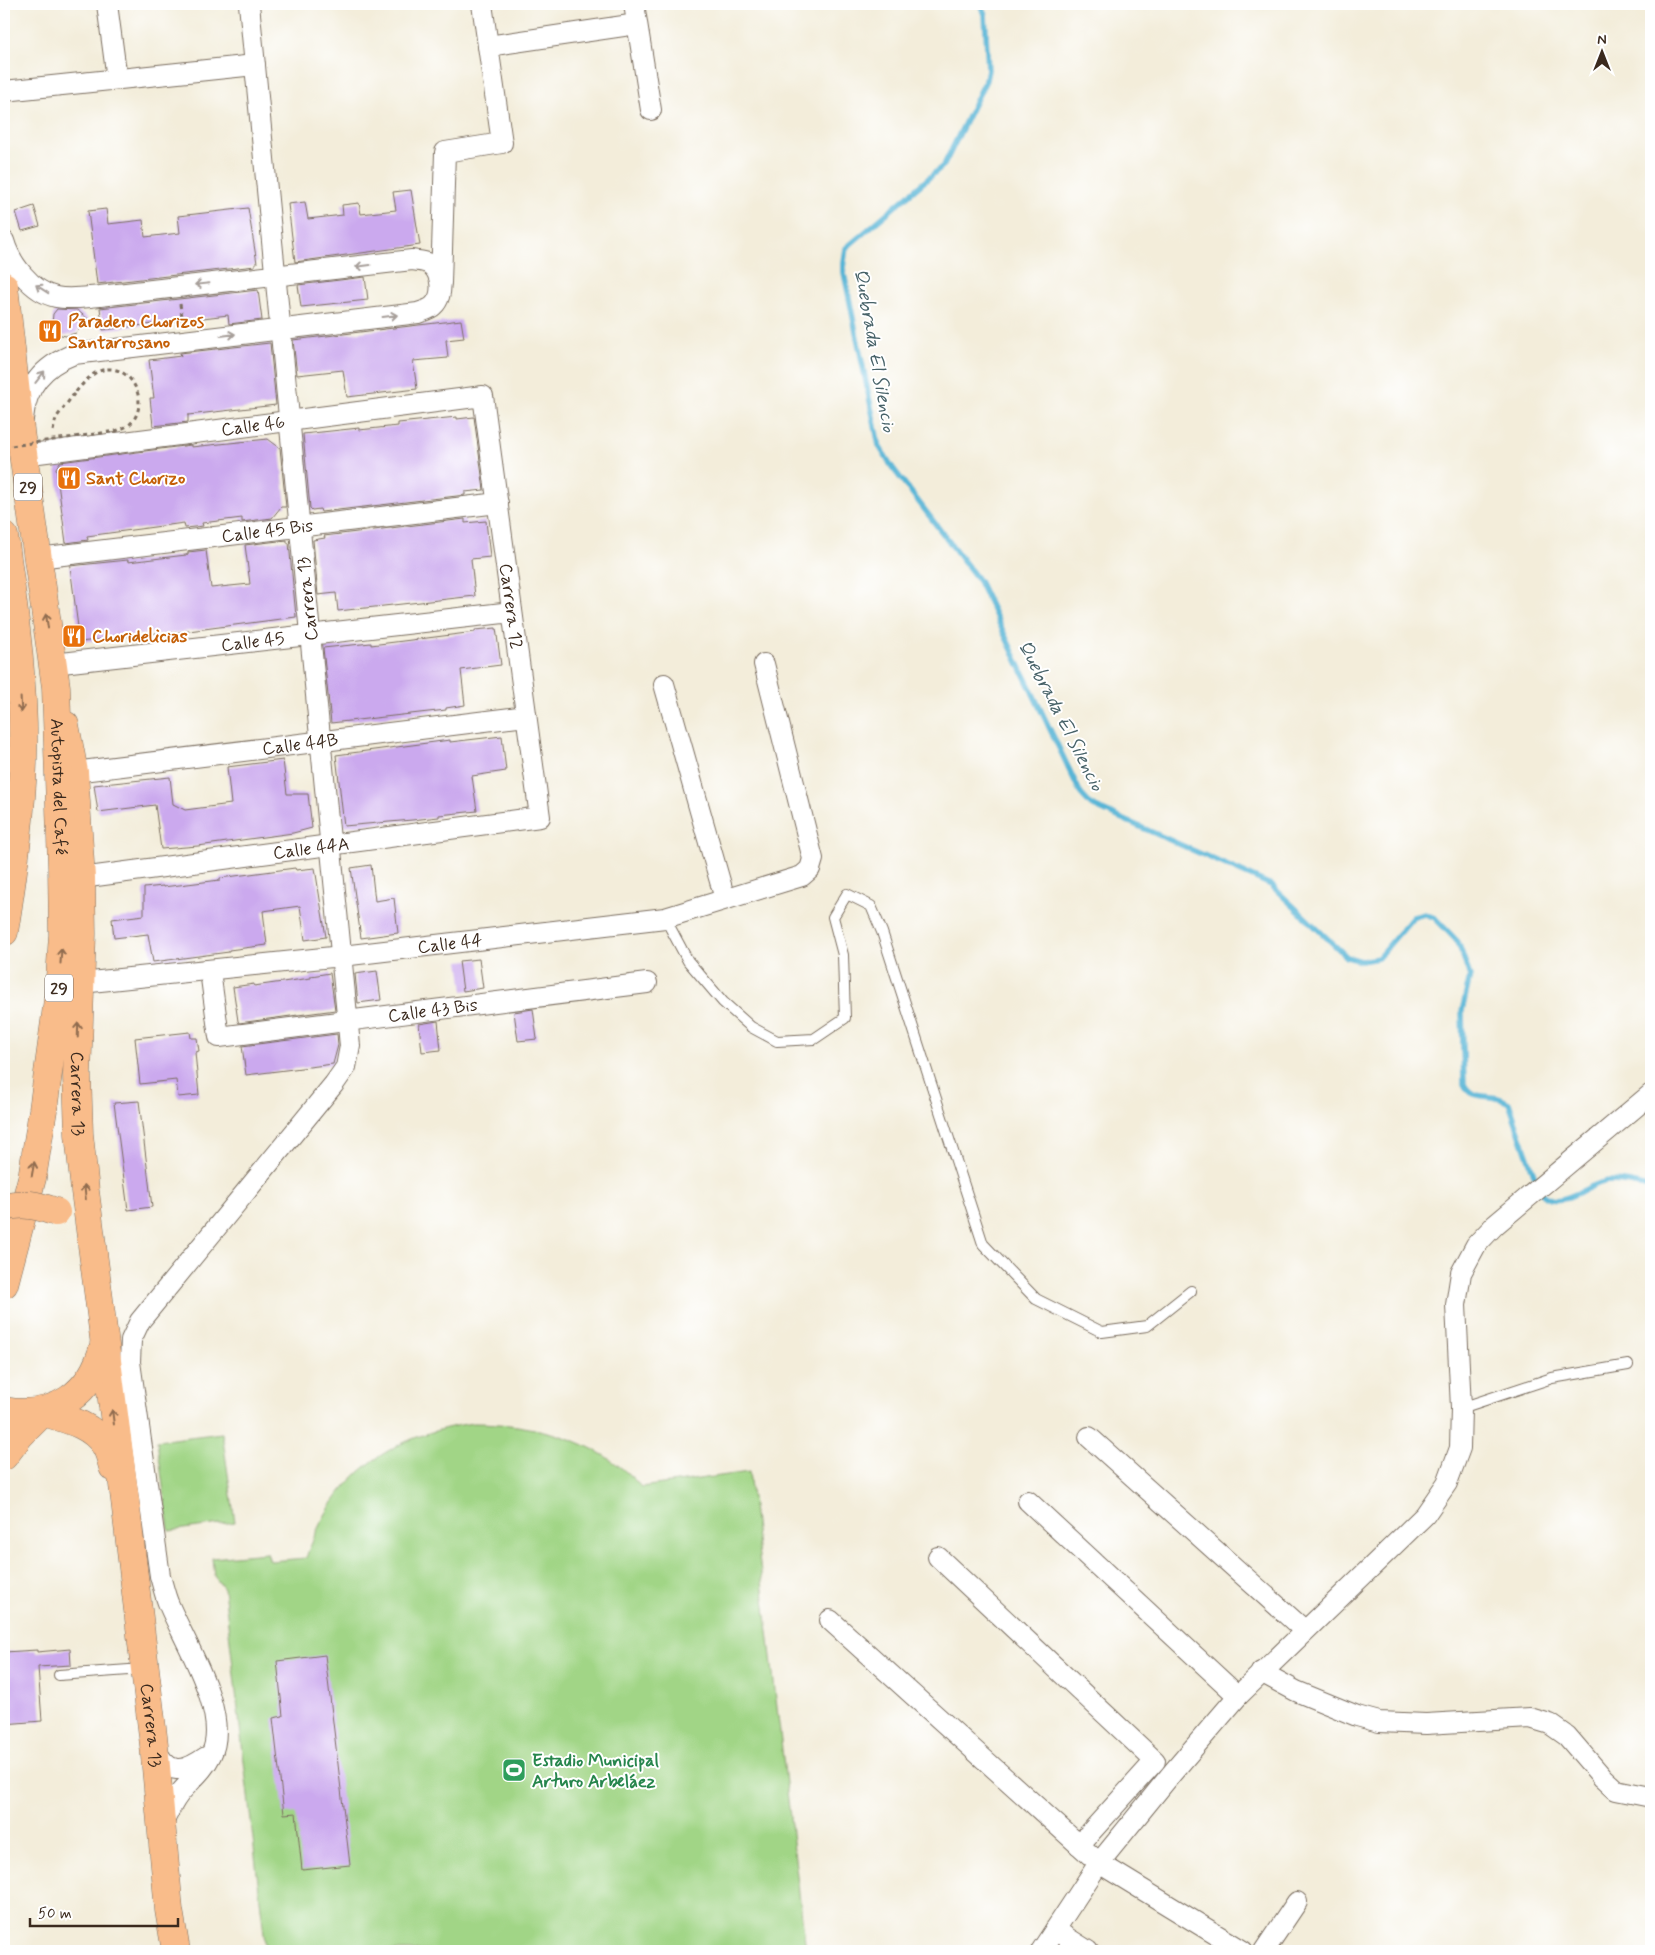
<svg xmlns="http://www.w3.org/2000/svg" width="1655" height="1955" font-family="Mynerve,sans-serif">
  <rect width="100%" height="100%" fill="#fff"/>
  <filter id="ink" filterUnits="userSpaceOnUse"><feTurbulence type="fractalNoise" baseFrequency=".02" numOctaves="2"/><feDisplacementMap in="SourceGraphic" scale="10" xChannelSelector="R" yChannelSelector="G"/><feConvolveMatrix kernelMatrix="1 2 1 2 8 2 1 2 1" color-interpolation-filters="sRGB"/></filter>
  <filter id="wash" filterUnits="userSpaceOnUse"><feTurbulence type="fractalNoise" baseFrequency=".0096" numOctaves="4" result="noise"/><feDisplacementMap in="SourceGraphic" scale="20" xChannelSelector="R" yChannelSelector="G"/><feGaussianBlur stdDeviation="1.12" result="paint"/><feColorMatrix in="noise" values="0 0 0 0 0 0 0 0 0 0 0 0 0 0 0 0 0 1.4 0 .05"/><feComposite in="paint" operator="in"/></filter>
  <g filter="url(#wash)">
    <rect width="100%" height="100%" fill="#f3edda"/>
    <g fill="#a1d586" stroke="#6e8052">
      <path d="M473,1423C533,1423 600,1439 641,1487L749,1472L806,1951H266L224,1589L214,1576L212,1558L267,1553L270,1561L306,1558C333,1477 389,1435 473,1423Z"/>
      <path d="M222,1433L235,1522L169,1531L157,1441Z"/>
    </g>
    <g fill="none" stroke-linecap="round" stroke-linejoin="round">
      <g stroke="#58b5d6" stroke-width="5.5">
        <path d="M980,4L985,14L988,70L986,80L944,165L846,248L843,268L879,446L892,467L979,581L1081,794L1091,805L1271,885L1347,957L1361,961L1378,958L1413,917L1425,914L1435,918L1458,942L1470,976L1462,1011L1464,1084C1473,1103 1492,1091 1509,1103L1537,1183"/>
        <path d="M1541,1192C1556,1214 1589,1182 1609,1181C1622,1181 1638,1184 1651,1188"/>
      </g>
    </g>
    <g id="blocks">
      <g fill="#cba9ee">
        <path d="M411,190L420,245L295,262L288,204L305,202L308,219L343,215L342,205L359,203L361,214L396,210L393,192Z"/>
        <path d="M34,206L40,226L22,231L16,212Z"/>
        <path d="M248,208L257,263H255V266L97,284L88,211L106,209L108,224L143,220L145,237L180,233L178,216Z"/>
        <path d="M365,277L368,300L301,307L298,285Z"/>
        <path d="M258,290L262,320L229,324L228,315L103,330L100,308Z"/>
        <path d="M57,309L77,310L88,319L76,333L66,336L61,335L54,329L52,324L53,314Z"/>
        <path d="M461,320L464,338L446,340L448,358L413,361L417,389L347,397L343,370L297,375L293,340Z"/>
        <path d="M270,343L276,405L188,415V422L153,426L150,398H154L149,360L181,356L180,353Z"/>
        <path d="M457,417V419L474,417L484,490L465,492V495L321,512L320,509L312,510L310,508L303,434L359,428V430L398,426V423Z"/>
        <path d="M268,439L280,448L286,507H281L272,518L242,522V518L202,523L203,526L185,528L184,523L87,536L88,540L66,543L56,468L60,462L191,445V447Z"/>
        <path d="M465,519V523L486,521L490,557L471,559L475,596L338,611L336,593L318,595L313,540L325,538L324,536Z"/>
        <path d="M287,540V543H289L296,617L158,635L157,633L80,642L70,566L128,560V562L186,555L188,554V552L206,550L211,588L230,586L250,584L245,545Z"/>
        <path d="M496,628L501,665L461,670L465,705L446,708V710L331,723L323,648L371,643V645L475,632V630Z"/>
        <path d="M502,736L506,771L472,776L477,811L439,815V817L412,820L344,826L336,755L450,740V742Z"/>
        <path d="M283,760L287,794H308L312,828L293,833L198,846L161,849L155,805L98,812L94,785L170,777L173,804L185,810L231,804L227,767Z"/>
        <path d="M371,865L375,901L394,898L398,933L361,938L351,868Z"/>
        <path d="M295,868L296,870L315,868L326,937L305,940L300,906L263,911L267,945L229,950V952L153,962L148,934L114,938L112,919L144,915V888L163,886V887L220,880V878Z"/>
        <path d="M479,959L483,988L463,991L459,961Z"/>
        <path d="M377,971L381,1000L358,1003L355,974Z"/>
        <path d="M330,973L335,1010L239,1023L238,1021L233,987L254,984V986L311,978V976Z"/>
        <path d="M533,1009L537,1039L518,1041L514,1012Z"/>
        <path d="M438,1021L441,1050L422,1052L419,1024Z"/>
        <path d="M190,1032L191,1038H197L199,1051L195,1052L199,1095L178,1097L176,1080L140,1084L135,1038Z"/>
        <path d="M337,1034L338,1045L333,1064L246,1075L242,1046Z"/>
        <path d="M139,1101L152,1207L128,1210L114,1103Z"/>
        <path d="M70,1649L71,1665L38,1667L42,1721L4,1724V1652L37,1650V1652Z"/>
        <path d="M325,1655L350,1865L302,1870L296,1813L284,1814L273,1718L283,1716L277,1661Z"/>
      </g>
    </g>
  </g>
  <g filter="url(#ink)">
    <use href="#blocks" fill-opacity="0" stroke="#7b6e60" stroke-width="1"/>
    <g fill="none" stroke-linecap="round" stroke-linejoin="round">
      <g stroke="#7b6e60" stroke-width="12">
        <g id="lane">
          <path d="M665,918L688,961L723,1002L751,1027L777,1041L814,1039L845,1018L843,955L833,917L847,894L871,906L882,932L983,1244L1036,1299L1102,1332L1147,1326L1191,1291"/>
          <path d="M1461,1408L1552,1378L1628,1365"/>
          <path d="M59,1675L143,1669"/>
        </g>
      </g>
      <g stroke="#7b6e60" stroke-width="22">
        <g id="street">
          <path d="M107,4L117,79"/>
          <path d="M634,4L651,110"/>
          <path d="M488,46L637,24"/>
          <path d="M4,91L255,65"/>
          <path d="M4,241C10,263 32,292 56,297C70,300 86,297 100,296L412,260C417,261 423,261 428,263C442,271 445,295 433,306C430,309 423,311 418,313L74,354C43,366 26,386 23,419"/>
          <path d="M441,283L445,152L502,143L482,4"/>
          <path id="s1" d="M23,455L483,396L540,817L81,878"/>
          <path id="s2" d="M38,558L498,503"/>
          <path id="s3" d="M53,664L512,612"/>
          <path d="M664,684L725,899"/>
          <path id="s4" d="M74,772L526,716"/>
          <path id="s5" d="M210,971L219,1037L647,983"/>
          <path id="s6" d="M81,983L342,956L665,918L802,876L810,869L813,859L764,664"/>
          <path d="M1089,1437L1304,1630"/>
          <path d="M1028,1501L1238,1696"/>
          <path d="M938,1557L1155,1761L1079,1845"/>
          <path d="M830,1620L1099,1863L1243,1951"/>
          <path d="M1261,1672L1296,1691L1357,1716L1379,1722L1426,1724L1530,1718L1550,1724L1567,1736L1603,1778L1616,1790L1651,1797"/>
          <path d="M155,1748C168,1776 183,1773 206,1757"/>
          <path d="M162,1826C167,1814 172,1803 180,1793C191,1780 204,1770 211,1755C231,1715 185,1643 169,1605C165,1596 163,1586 160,1576L130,1362L131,1340L140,1321L334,1084L346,1067L350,1046L249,4"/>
          <path d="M1055,1930L1088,1951"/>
          <path d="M1041,1951L1099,1863L1173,1772L1238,1696L1425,1515L1447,1483L1460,1448L1461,1408L1456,1305L1461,1273L1476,1245L1495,1225L1651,1094"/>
          <path d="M1264,1951L1297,1902"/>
        </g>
      </g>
      <g stroke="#7b6e60" stroke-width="29">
        <g id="primary">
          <path id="s7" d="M65,725L74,772L81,878L82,934L77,1075L79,1134L85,1191L125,1500L154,1745L169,1910L176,1951"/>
          <path d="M4,1411C54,1420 92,1394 104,1345"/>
          <path d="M43,1412C66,1419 91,1424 105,1445C109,1451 111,1460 113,1467"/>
        </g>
      </g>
      <g stroke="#7b6e60" stroke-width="29">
        <g id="highway">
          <path id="s8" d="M4,286L21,439L56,687L62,867L63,935L59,992L43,1110L32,1178L4,1284"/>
          <path d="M4,536C14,610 25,687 23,763C21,820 13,876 4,932"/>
          <path d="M4,1456L20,1435L43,1412"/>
        </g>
      </g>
      <g stroke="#7b6e60" stroke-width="3" stroke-dasharray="4 4" stroke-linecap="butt">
        <path d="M180,304L183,323"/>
        <path d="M53,431L56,418L74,394"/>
      </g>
      <use href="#lane" stroke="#fff" stroke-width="10"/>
      <use href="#street" stroke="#fff" stroke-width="20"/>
      <use href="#primary" stroke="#f9bc8a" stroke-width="28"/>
      <use href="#highway" stroke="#f9bc8a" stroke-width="28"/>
      <g stroke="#7b6e60" stroke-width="29" stroke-linecap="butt">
        <path id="primary-bridge" d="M4,1207C23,1202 37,1205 56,1212"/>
      </g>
      <path stroke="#7b6e60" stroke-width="3" stroke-dasharray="4 4" stroke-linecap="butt" d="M4,447L116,431C121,429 127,427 130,424C153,402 128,357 97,372C88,377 81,386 74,394"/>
      <use href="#primary-bridge" stroke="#f9bc8a" stroke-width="28"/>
    </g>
    <defs><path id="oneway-shaft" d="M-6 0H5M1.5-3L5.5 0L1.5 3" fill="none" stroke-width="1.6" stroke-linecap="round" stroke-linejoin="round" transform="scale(1.25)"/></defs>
    <g stroke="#a79f9a">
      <use href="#oneway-shaft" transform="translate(363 266) rotate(173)"/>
      <use href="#oneway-shaft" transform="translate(202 284) rotate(174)"/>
      <use href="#oneway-shaft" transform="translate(42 289) rotate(-147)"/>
      <use href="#oneway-shaft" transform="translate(390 316) rotate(-7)"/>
      <use href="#oneway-shaft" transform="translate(228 335) rotate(-7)"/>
      <use href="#oneway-shaft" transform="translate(40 377) rotate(-52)"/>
    </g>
    <g stroke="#906c4f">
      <use href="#oneway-shaft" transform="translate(47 621) rotate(-98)"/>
      <use href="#oneway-shaft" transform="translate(21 705) rotate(87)"/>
      <use href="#oneway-shaft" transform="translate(61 956) rotate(-86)"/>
      <use href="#oneway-shaft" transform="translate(78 1030) rotate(-88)"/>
      <use href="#oneway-shaft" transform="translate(33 1169) rotate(-80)"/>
      <use href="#oneway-shaft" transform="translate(85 1192) rotate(-96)"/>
      <use href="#oneway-shaft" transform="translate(113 1417) rotate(-97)"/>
    </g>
  </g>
  <defs>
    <g id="restaurant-square" transform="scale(1.25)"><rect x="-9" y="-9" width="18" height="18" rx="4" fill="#e8710a" stroke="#fff"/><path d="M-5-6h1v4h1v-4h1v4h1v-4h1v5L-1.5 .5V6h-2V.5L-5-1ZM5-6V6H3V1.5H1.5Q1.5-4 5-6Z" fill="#fff"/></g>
    <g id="stadium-square" transform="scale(1.25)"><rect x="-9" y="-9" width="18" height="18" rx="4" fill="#2e9e5b" stroke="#fff"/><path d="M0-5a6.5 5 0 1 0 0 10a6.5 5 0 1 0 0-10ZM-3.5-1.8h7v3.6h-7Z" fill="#fff"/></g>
  </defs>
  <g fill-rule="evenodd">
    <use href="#restaurant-square" x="50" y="331"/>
    <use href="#restaurant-square" x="69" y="478"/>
    <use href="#restaurant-square" x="74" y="636"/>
    <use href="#stadium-square" x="514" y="1770"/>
  </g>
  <g text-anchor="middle" stroke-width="4" stroke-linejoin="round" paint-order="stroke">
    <g fill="#fff" stroke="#766a62" stroke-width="1">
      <rect x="14" y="473.5" width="28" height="27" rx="4"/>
      <rect x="45" y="974.5" width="28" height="27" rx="4"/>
    </g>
    <g font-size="16" font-weight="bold" fill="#3b2a1e">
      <text x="28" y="493">29</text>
      <text x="59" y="994">29</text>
    </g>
    <g font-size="18" font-weight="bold" fill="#c56008" stroke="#fff" text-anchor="start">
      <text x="68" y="327">Paradero Chorizos<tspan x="68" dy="21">Santarrosano</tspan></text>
      <text x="86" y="484">Sant Chorizo</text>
      <text x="92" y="642">Choridelicias</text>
    </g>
    <g font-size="18" fill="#3b2a1e" stroke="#fff">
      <text dy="6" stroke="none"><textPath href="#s1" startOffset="232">Calle 46</textPath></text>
      <text dy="6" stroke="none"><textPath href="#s2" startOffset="231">Calle 45 Bis</textPath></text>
      <text transform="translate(307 599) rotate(-96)" y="6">Carrera 13</text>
      <text dy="6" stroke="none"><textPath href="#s1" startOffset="676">Carrera 12</textPath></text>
      <text dy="6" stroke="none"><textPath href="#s3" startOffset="201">Calle 45</textPath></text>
      <text dy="6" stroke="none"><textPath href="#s4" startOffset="228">Calle 44B</textPath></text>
      <text dy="6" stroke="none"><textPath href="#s8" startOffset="504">Autopista del Café</textPath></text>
      <text transform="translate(311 848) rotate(-7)" y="6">Calle 44A</text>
      <text dy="6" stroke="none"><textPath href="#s6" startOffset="371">Calle 44</textPath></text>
      <text dy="6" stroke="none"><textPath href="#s5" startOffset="282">Calle 43 Bis</textPath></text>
      <text dy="6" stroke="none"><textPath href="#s7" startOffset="370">Carrera 13</textPath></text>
      <text dy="6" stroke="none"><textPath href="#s7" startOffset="1006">Carrera 13</textPath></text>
    </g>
    <g font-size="18" font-weight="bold" fill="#27864d" stroke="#fff" text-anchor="start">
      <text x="532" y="1766">Estadio Municipal<tspan x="532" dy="21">Arturo Arbeláez</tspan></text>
    </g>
    <g font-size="19" font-style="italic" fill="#476268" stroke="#fff">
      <text transform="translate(876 350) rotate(80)" y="7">Quebrada El Silencio</text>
      <text transform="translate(1062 715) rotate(63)" y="7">Quebrada El Silencio</text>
    </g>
  </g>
  <rect width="1655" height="1955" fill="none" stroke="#fff" stroke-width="20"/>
  <g transform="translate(1602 52)" stroke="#ffffff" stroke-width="4" paint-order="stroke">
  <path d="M0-4L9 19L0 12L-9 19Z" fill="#3b2a1e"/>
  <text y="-8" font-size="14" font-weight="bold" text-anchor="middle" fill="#3b2a1e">N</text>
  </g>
  <path d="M30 1918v8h148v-8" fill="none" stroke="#3b2a1e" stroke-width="2.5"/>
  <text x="38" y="1918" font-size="15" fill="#3b2a1e" stroke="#ffffff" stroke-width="4" paint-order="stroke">50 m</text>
</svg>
